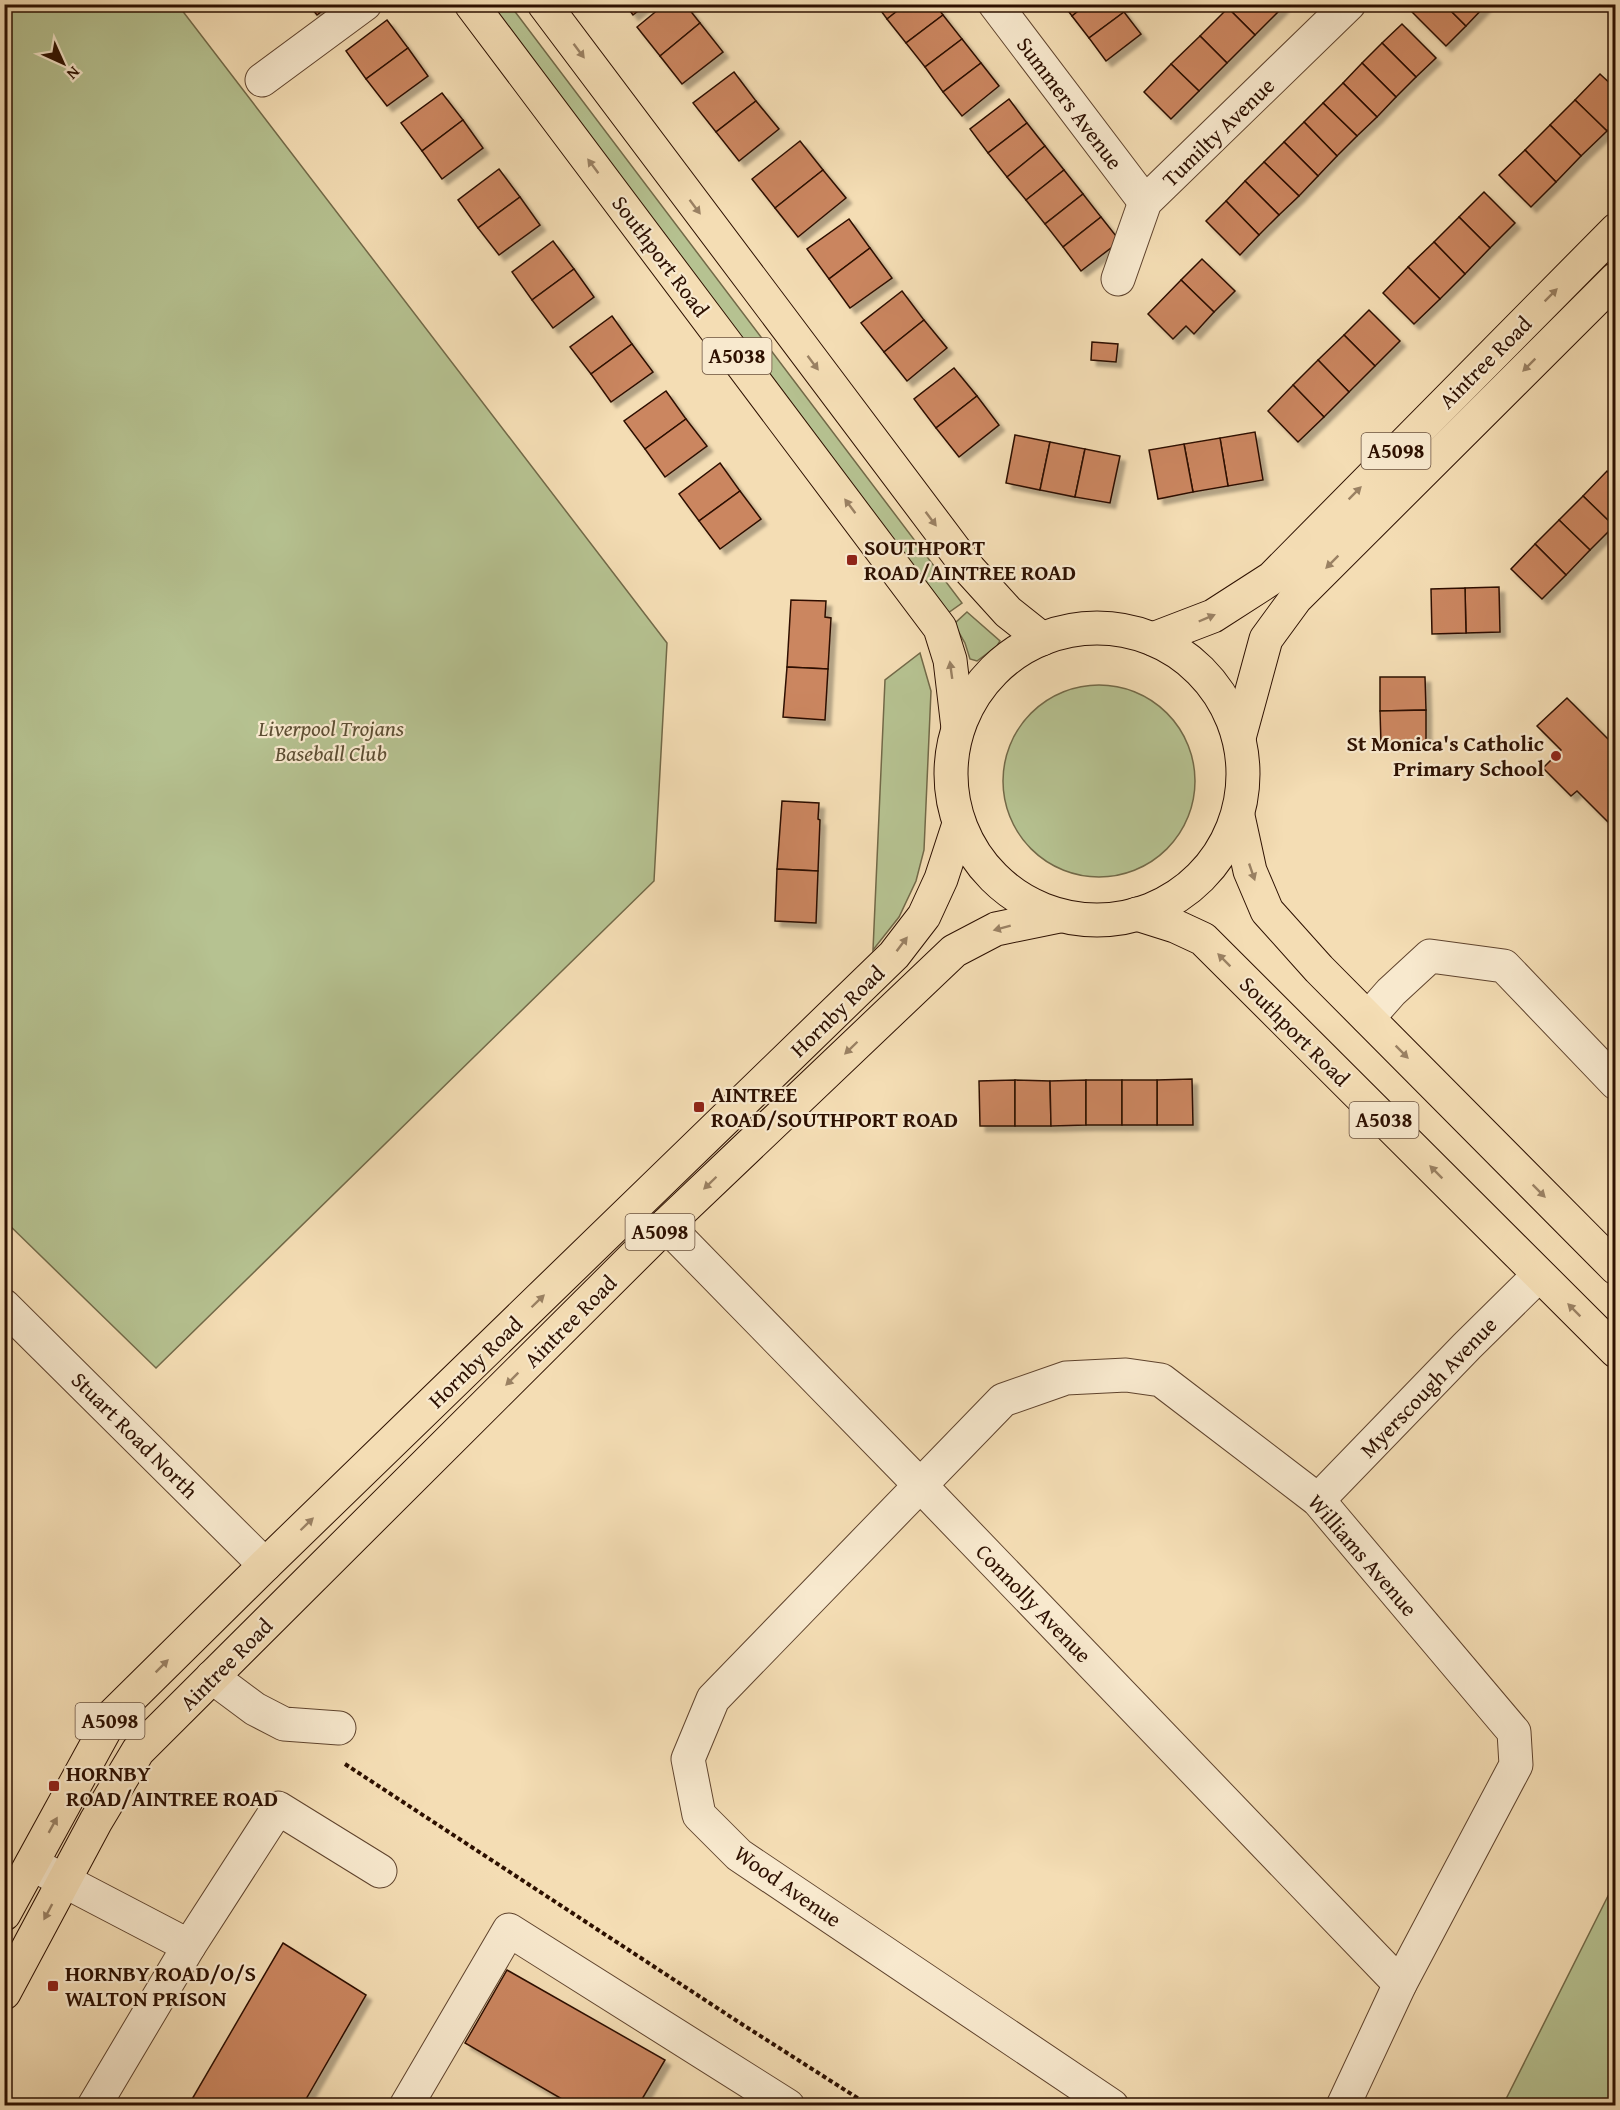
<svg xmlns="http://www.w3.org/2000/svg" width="1620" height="2110" font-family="'Gentium Book Plus',serif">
  <defs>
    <filter id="shadow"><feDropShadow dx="5.5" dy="5.5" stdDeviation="1.5" flood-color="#0004"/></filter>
  </defs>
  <rect width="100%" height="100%" fill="#f4ddb4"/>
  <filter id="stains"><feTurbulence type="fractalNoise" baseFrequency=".00333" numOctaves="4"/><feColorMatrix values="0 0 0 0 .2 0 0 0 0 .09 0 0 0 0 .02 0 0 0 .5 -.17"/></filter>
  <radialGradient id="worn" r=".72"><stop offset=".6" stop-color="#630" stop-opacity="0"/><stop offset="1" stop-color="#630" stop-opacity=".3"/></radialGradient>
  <g fill="#b6c291" stroke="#726948" stroke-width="1.5">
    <path d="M4,5H178L667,643L654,881L156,1368L5,1221Z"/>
    <path d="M489,5H510L962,603L948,613Z"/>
    <path d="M967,612L1000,641L997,646L977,661L970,659L965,643L954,624Z"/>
    <path d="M920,653L931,691L924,850L916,881L899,917L873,950L885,680Z"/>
    <circle cx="1099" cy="781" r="96"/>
    <path d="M1615,1882V2105H1503Z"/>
  </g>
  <g fill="#cb8661" stroke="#2d1000" stroke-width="1.5" filter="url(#shadow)">
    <path d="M308,4H331L317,15Z"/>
    <path d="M625,4H647L633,15Z"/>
    <path d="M665,4H685L700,23L660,56L637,27Z"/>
    <path d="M876,4H906L887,19Z"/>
    <path d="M906,4H935L943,15L906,43L887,19Z"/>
    <path d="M1063,4H1087L1072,16Z"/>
    <path d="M1087,4H1119L1124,12L1089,38L1072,16Z"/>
    <path d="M1231,4H1280L1283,7L1255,35L1228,8Z"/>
    <path d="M1419,4H1444L1466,26L1446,46L1412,12Z"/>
    <path d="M1444,4H1484L1485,6L1466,26Z"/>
    <path d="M1228,8L1255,35L1227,63L1200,36Z"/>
    <path d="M1124,12L1141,34L1106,61L1089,38Z"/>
    <path d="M943,15L962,39L925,67L906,43Z"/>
    <path d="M387,20L408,48L366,79L346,51Z"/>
    <path d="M700,23L723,52L682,84L660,56Z"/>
    <path d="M1402,24L1436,58L1416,77L1382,43Z"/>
    <path d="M1200,36L1227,63L1199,91L1171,64Z"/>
    <path d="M962,39L981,63L943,92L925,67Z"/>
    <path d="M1382,43L1416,77L1396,97L1362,63Z"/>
    <path d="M408,48L428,76L387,106L366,79Z"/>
    <path d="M981,63L999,86L962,116L943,92Z"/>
    <path d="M1362,63L1396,97L1377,117L1343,83Z"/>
    <path d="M1171,64L1199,91L1171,119L1144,92Z"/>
    <path d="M734,72L756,101L716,132L693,103Z"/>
    <path d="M1600,74L1616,89V122L1607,131L1575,100Z"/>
    <path d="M1343,83L1377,117L1357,136L1323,103Z"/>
    <path d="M442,93L463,120L422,151L401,123Z"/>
    <path d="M1009,99L1027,123L988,153L970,129Z"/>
    <path d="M1575,100L1607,131L1581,156L1550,125Z"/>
    <path d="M756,101L779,129L739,161L716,132Z"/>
    <path d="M1323,103L1357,136L1337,156L1304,122Z"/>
    <path d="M463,120L483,148L442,179L422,151Z"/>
    <path d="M1304,122L1337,156L1318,176L1284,142Z"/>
    <path d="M1027,123L1045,146L1007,177L988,153Z"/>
    <path d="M1550,125L1581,156L1556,182L1525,150Z"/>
    <path d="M800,141L823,170L775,208L752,179Z"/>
    <path d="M1284,142L1318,176L1299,196L1264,162Z"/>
    <path d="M1045,146L1064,170L1026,200L1007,177Z"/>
    <path d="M1525,150L1556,182L1531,207L1499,175Z"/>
    <path d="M1264,162L1299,196L1279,215L1245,181Z"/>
    <path d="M499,169L520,197L478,228L458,200Z"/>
    <path d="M823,170L846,198L798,237L775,208Z"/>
    <path d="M1064,170L1083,194L1045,224L1026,200Z"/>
    <path d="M1245,181L1279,215L1259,235L1226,201Z"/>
    <path d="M1484,192L1515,223L1490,248L1459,217Z"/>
    <path d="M1083,194L1101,217L1063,247L1045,224Z"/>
    <path d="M520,197L540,225L499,255L478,228Z"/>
    <path d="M1226,201L1259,235L1240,255L1206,221Z"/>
    <path d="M1101,217L1120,241L1081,271L1063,247Z"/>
    <path d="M1459,217L1490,248L1465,274L1434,242Z"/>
    <path d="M849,219L870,248L829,279L807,249Z"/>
    <path d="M553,241L574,269L532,300L512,272Z"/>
    <path d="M1434,242L1465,274L1440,299L1408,267Z"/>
    <path d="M870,248L892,278L850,308L829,279Z"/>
    <path d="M1202,259L1235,291L1214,312L1181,280Z"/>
    <path d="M1408,267L1440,299L1414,324L1383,293Z"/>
    <path d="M574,269L594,297L553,328L532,300Z"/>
    <path d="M1181,280L1214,312L1194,334L1186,326L1173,339L1148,314Z"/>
    <path d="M902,291L924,320L884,352L861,323Z"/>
    <path d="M1369,310L1400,341L1375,366L1344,335Z"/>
    <path d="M612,316L632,344L591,374L570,347Z"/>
    <path d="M924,320L947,348L907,381L884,352Z"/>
    <path d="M1344,335L1375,366L1349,392L1318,360Z"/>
    <path d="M1092,342L1118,344L1116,362L1091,360Z"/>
    <path d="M632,344L653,372L611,402L591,374Z"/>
    <path d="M1318,360L1349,392L1324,417L1293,385Z"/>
    <path d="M954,368L977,396L936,428L914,399Z"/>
    <path d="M1293,385L1324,417L1298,442L1268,411Z"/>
    <path d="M666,391L686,419L645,449L624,421Z"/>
    <path d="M977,396L999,425L959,457L936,428Z"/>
    <path d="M686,419L707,446L665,477L645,449Z"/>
    <path d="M1255,432L1263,480L1228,486L1220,438Z"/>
    <path d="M1015,435L1050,442L1040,490L1006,483Z"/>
    <path d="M1220,438L1228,486L1193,492L1184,444Z"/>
    <path d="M1050,442L1085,449L1075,497L1040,490Z"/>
    <path d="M1184,444L1193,492L1158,499L1149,450Z"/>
    <path d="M1085,449L1120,456L1110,503L1075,497Z"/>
    <path d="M720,463L740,491L699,521L679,494Z"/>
    <path d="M1607,471L1616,480L1614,526L1583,496Z"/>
    <path d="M740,491L761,519L720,549L699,521Z"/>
    <path d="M1583,496L1614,526L1590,550L1559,520Z"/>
    <path d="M1559,520L1590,550L1566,575L1535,544Z"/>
    <path d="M1535,544L1566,575L1542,599L1511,569Z"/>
    <path d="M1499,587L1500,632L1466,633L1465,588Z"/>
    <path d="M1465,588L1466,633L1432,634L1431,589Z"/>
    <path d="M791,600L826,601L825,617L831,618L828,669L787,667Z"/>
    <path d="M787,667L828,669L825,720L783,717Z"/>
    <path d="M1380,677H1425L1426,710L1380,711Z"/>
    <path d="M1567,698L1616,747V830L1577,791L1571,796L1543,768L1561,750L1537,726Z"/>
    <path d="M1426,710V743L1381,744L1380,711Z"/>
    <path d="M782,801L819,803L818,819L820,820L818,871L777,869Z"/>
    <path d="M777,869L818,871L816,923L775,921Z"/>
    <path d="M1192,1079L1193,1125H1157V1080Z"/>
    <path d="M1015,1080V1126H980L979,1081Z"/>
    <path d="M1015,1080L1050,1081L1051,1126H1015Z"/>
    <path d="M1086,1080V1125L1051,1126L1050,1081Z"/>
    <rect x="1086" y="1080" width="36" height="45"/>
    <rect x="1122" y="1080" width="35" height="45"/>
    <path d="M283,1943L366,1995L313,2087L302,2106H188Z"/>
    <path d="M507,1970L665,2060L638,2106H574L465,2043Z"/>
  </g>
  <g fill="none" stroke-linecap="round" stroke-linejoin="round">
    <g stroke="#5f432d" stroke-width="35">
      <g id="minor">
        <path d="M995,4L1145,202"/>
        <path d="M262,80L365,4"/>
        <path d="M1118,279L1145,202L1349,4"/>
        <path d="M1368,1018L1391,992L1430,956L1504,966L1616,1083"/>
        <path d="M666,1225L920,1485L1400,1984"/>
        <path d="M4,1306L265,1565"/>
        <path d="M1318,1500L1467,1346L1539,1275"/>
        <path d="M212,1677L255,1709L284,1724L339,1728"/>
        <path d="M32,1864L189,1946L278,1808L380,1871"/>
        <path d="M94,2106L189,1946"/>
        <path d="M406,2106L509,1930L788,2106"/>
        <path d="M1112,2106L739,1855L699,1815L688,1759L713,1699L1003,1400L1066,1378L1126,1375L1161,1380L1318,1500L1514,1732L1516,1765L1400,1984L1343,2106"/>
      </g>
    </g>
    <g stroke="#2d1000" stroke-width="35">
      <g id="major">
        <path d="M471,4L940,628L950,660L958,728"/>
        <path d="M544,4L969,569L1008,612L1042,639"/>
        <circle cx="1097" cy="774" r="146"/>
        <path d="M1153,639L1213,616L1272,578L1616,230"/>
        <path d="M1239,738L1266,639L1296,598L1616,279"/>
        <path d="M1238,816L1250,871L1267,911L1319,969L1616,1268"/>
        <path d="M1137,914L1175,926L1203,939L1616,1351"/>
        <path d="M4,1914L113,1715L265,1565L894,955L924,916L941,879L959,824"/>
        <path d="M4,1993L96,1821L138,1751L666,1225L954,951L996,929L1059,916"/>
      </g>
    </g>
    <path stroke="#2d1000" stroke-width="4" stroke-dasharray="4.5 3" stroke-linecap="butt" d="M345,1764L737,2021L870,2106"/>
    <use href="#minor" stroke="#f8e9ce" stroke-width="33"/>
    <use href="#major" stroke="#f4ddb4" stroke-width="33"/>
  </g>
  <defs><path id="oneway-solid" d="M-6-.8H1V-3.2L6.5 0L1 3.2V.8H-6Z" transform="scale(1.5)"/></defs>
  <g fill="#9a8163">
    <use href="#oneway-solid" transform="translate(579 51) rotate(53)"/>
    <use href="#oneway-solid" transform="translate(593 166) rotate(-127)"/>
    <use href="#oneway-solid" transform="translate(695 207) rotate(53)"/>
    <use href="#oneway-solid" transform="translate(1551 295) rotate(-45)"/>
    <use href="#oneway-solid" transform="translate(813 363) rotate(53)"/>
    <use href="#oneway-solid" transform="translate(1529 365) rotate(135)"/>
    <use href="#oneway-solid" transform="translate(1355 493) rotate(-45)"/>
    <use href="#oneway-solid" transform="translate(850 506) rotate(-127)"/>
    <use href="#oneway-solid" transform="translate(931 519) rotate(53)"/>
    <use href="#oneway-solid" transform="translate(1332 562) rotate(135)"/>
    <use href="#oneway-solid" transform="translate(1207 618) rotate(-23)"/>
    <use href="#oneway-solid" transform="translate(951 670) rotate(-98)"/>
    <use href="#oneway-solid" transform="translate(1252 872) rotate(71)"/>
    <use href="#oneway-solid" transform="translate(1002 928) rotate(165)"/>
    <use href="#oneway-solid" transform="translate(902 944) rotate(-53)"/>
    <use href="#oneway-solid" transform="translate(1224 960) rotate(-135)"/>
    <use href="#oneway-solid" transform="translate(851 1048) rotate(136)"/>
    <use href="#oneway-solid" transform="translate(1402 1052) rotate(45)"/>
    <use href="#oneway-solid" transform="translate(1436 1172) rotate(-135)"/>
    <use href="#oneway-solid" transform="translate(710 1183) rotate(136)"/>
    <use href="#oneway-solid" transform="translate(1539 1191) rotate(45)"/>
    <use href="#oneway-solid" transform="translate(538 1301) rotate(-44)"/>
    <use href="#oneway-solid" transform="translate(1574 1310) rotate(-135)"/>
    <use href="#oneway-solid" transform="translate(512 1379) rotate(135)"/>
    <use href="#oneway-solid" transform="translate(307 1524) rotate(-44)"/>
    <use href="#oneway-solid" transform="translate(162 1666) rotate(-45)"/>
    <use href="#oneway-solid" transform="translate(53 1825) rotate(-61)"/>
    <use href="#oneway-solid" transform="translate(48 1912) rotate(118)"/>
  </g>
  <g fill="#8f2418" stroke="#f8e9ce" stroke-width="2">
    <rect x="846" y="554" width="12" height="12" rx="3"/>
    <circle cx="1556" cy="756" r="6"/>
    <rect x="693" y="1101" width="12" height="12" rx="3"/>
    <rect x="48" y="1780" width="12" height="12" rx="3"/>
    <rect x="47" y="1980" width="12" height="12" rx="3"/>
  </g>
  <g text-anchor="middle" stroke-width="4.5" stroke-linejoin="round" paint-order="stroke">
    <g fill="#f8e9ce" stroke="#6a513e" stroke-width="1.5">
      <rect x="702.5" y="338" width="69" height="36" rx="4.5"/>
      <rect x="1361.5" y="433" width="69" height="36" rx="4.5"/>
      <rect x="1349.5" y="1102" width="69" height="36" rx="4.5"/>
      <rect x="625.5" y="1214" width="69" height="36" rx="4.5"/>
      <rect x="75.5" y="1703" width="69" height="36" rx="4.5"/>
    </g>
    <g font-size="21" font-weight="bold" fill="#2d1000">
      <text x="737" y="363">A5038</text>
      <text x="1396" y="458">A5098</text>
      <text x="1384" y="1127">A5038</text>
      <text x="660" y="1239">A5098</text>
      <text x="110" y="1728">A5098</text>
    </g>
    <g font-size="22" fill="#2d1000" stroke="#f8e9ce">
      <text transform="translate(1070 103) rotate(53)" y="8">Summers Avenue</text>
      <text transform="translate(1218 132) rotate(-44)" y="8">Tumilty Avenue</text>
      <text transform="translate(661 256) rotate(53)" y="8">Southport Road</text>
      <text transform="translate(1485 362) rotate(-45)" y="8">Aintree Road</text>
      <text transform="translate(837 1011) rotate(-44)" y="8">Hornby Road</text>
      <text transform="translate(1295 1031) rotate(45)" y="8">Southport Road</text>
      <text transform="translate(570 1321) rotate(-45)" y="8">Aintree Road</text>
      <text transform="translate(475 1362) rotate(-44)" y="8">Hornby Road</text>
      <text transform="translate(1428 1387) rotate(-46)" y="8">Myerscough Avenue</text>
      <text transform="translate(135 1435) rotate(45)" y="8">Stuart Road North</text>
      <text transform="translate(1363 1555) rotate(49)" y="8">Williams Avenue</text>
      <text transform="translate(1034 1603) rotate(46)" y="8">Connolly Avenue</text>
      <text transform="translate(226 1664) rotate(-45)" y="8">Aintree Road</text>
      <text transform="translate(788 1886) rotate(35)" y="8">Wood Avenue</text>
    </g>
    <g font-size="22" font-weight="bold" fill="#2d1000" stroke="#f8e9ce" text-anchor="start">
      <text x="864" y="555">SOUTHPORT<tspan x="864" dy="25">ROAD/AINTREE ROAD</tspan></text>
      <text x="1544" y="751" text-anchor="end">St Monica's Catholic<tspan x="1544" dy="25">Primary School</tspan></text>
      <text x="711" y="1102">AINTREE<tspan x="711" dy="25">ROAD/SOUTHPORT ROAD</tspan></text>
      <text x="66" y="1781">HORNBY<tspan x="66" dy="25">ROAD/AINTREE ROAD</tspan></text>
      <text x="65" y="1981">HORNBY ROAD/O/S<tspan x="65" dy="25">WALTON PRISON</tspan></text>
    </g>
    <g font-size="22" font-style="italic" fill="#5d4e33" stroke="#f8e9ce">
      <text x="331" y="736">Liverpool Trojans<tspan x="331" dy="25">Baseball Club</tspan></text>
    </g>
  </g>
  <rect width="1620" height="2110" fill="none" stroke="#f4ddb4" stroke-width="24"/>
  <rect x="6" y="6" width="1608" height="2098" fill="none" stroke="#2d1000" stroke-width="3"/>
  <rect x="12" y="12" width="1596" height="2086" fill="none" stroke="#2d1000" stroke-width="1.5"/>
  <g transform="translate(63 63) rotate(135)" stroke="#f8e9ce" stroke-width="4.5" paint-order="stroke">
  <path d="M0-4.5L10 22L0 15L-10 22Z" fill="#2d1000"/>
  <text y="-9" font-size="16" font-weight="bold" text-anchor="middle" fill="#2d1000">N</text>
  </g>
  <rect width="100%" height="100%" filter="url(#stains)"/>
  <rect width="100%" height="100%" fill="url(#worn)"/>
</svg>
